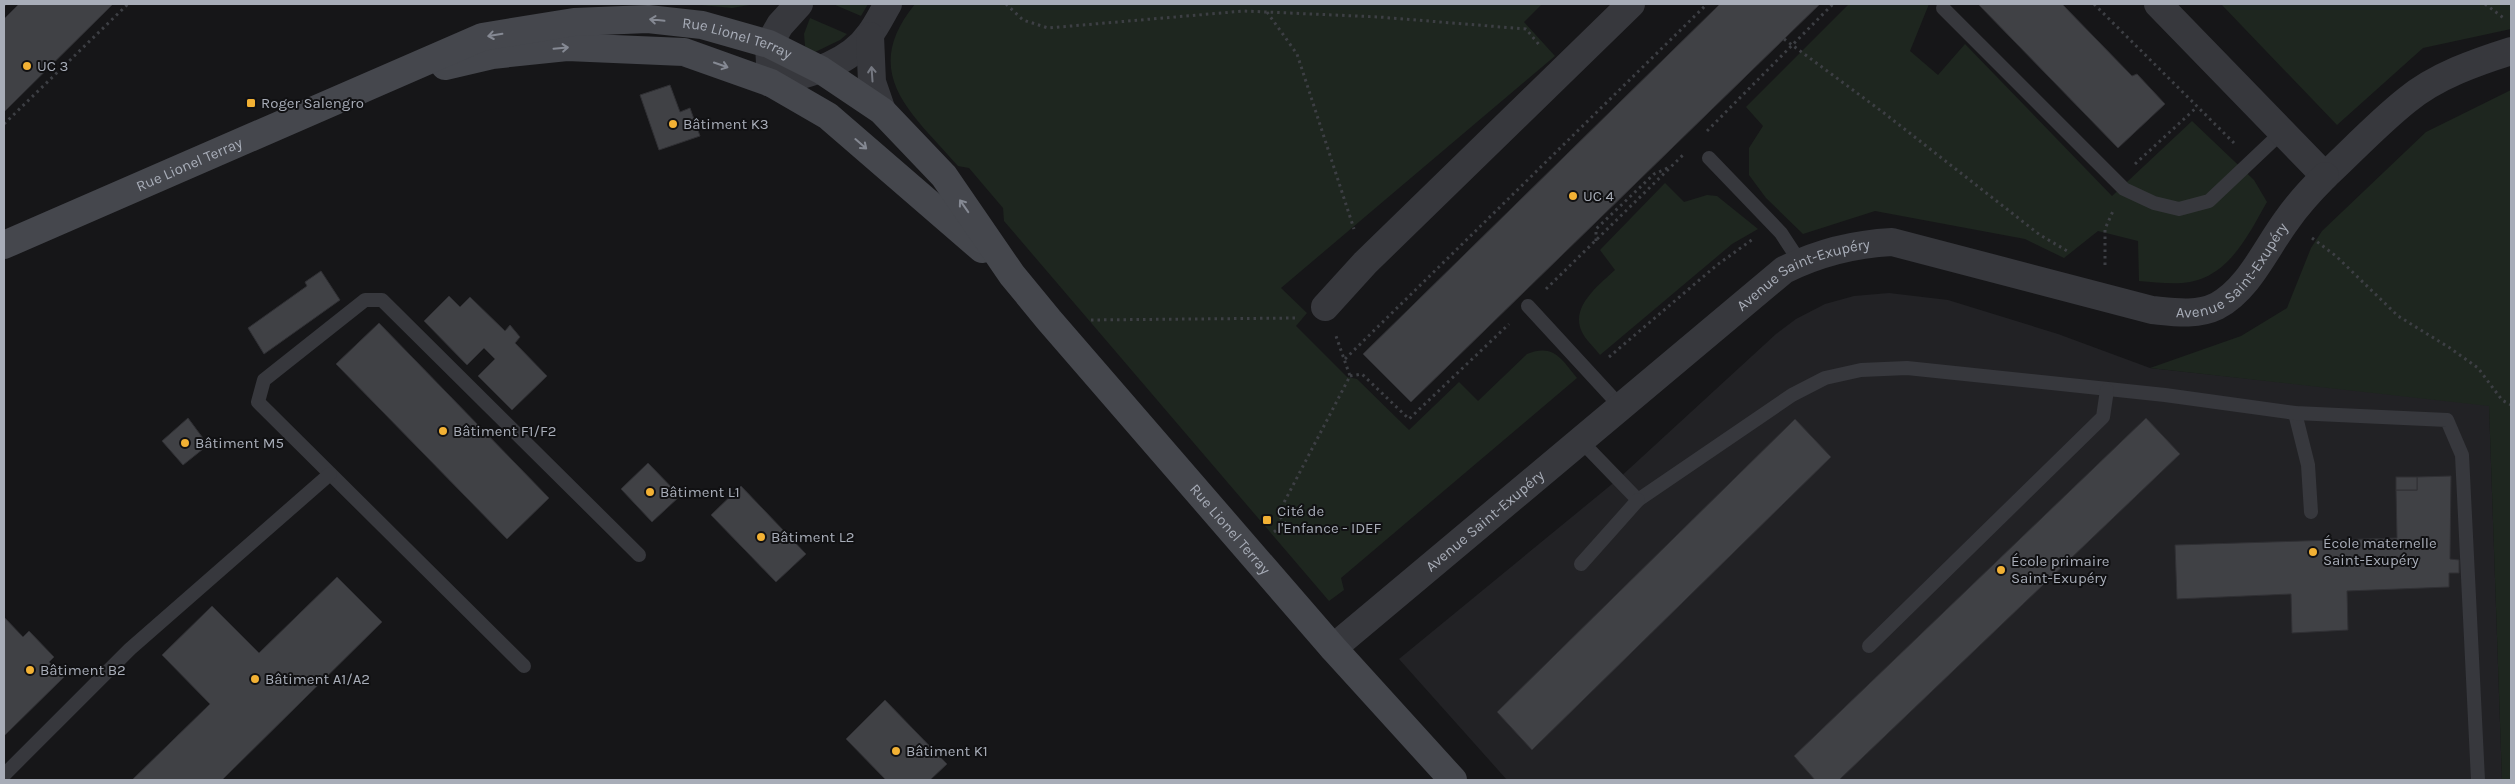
<svg xmlns="http://www.w3.org/2000/svg" width="2515" height="784" font-family="Karla,sans-serif">
  <rect width="100%" height="100%" fill="#161618"/>
  <path fill="#222225" d="M1889,293L1948,300L2058,334L2150,368L2489,405L2502,780H1507L1399,659L1617,480L1776,334L1796,319L1825,304L1854,296Z"/>
  <g fill="#1e261f">
    <path d="M691,4H755L732,8Z"/>
    <path d="M833,4H868L861,16Z"/>
    <path d="M915,4H1542L1524,22L1555,56L1281,288L1307,313L1296,326L1347,377L1357,379L1409,430L1459,382L1478,401L1527,354C1554,343 1562,360 1577,378L1341,578L1344,590L1329,601L1004,221L1003,208L969,168L958,166C913,114 858,74 915,4Z"/>
    <path d="M1849,4H1929L1910,51L1938,75L1965,44L2112,196L2192,121L2254,180L2267,202C2247,237 2227,280 2182,283C2168,284 2153,282 2139,281L2138,241L2098,231L2064,258L2025,239L1875,211L1803,234L1766,198L1749,175V148L1763,126L1746,107Z"/>
    <path d="M2221,4H2511V29L2423,48L2337,125Z"/>
    <path d="M810,18L847,34L840,40L811,54L805,46L804,34Z"/>
    <path d="M2511,90V780H2502L2489,406L2150,368L2241,336L2287,308L2311,248L2322,231L2426,132Z"/>
    <path d="M1665,183L1684,202L1707,195L1717,196L1758,229L1732,244L1600,355C1595,348 1587,341 1583,334C1568,308 1599,285 1615,270L1600,250Z"/>
  </g>
  <g fill="#404145" stroke="#303034">
    <path d="M19,4H113L4,112V19Z"/>
    <path d="M1720,4H1820L1411,402L1363,354Z"/>
    <path d="M1978,4H2062L2132,76L2137,74L2165,104L2118,148Z"/>
    <path d="M670,85L680,112L690,108L700,136L659,150L640,95Z"/>
    <path d="M321,271L340,300L264,354L248,328L307,286L305,282Z"/>
    <path d="M449,296L460,307L470,297L505,331L510,325L520,337L515,343L547,376L512,410L478,376L495,359L484,348L467,365L424,321Z"/>
    <path d="M379,323L549,498L507,539L336,364Z"/>
    <path d="M188,418L208,445L183,465L162,441Z"/>
    <path d="M2146,418L2180,454L1839,780H1815L1794,756Z"/>
    <path d="M1795,419L1831,457L1532,750L1497,712Z"/>
    <path d="M648,463L680,496L652,522L621,489Z"/>
    <path d="M2451,476L2450,559L2459,560V573H2449V587L2347,591L2348,630L2292,633L2291,594L2177,599L2175,545L2397,538L2396,490H2417V477Z"/>
    <rect x="2396" y="477" width="21" height="13"/>
    <path d="M741,486L806,554L776,582L711,515Z"/>
    <path d="M337,577L382,622L222,780H132L210,704L162,655L212,606L259,653Z"/>
    <path d="M4,617L23,637L29,631L54,657L49,662L64,677L4,736Z"/>
    <path d="M885,700L947,764L930,780H886L846,739Z"/>
  </g>
  <g fill="none" stroke-linecap="round" stroke-linejoin="round">
    <g stroke="#3d3f44" stroke-width="3" stroke-dasharray="2.5 4" stroke-linecap="butt">
      <path d="M1006,4L1023,20L1048,28L1244,11L1379,17L1526,29L1541,47"/>
      <path d="M2094,4L2234,143"/>
      <path d="M2485,4L2505,19"/>
      <path d="M4,5L5,4"/>
      <path d="M1267,12L1297,54L1354,229"/>
      <path d="M1784,39L1884,113L2040,235L2069,252"/>
      <path d="M4,124L128,4"/>
      <path d="M1707,131L1833,4"/>
      <path d="M2135,164L2197,107"/>
      <path d="M2312,238L2336,256L2398,316L2450,348L2478,368L2502,400L2511,405"/>
      <path d="M1596,241V229L1654,174L1670,167"/>
      <path d="M2105,265V229L2113,211"/>
      <path d="M1546,289L1683,155"/>
      <path d="M1091,320L1295,318"/>
      <path d="M1609,357L1717,265L1753,239"/>
      <path d="M1345,359L1707,4"/>
      <path d="M1350,376L1362,374L1409,419L1509,324"/>
      <path d="M1274,532L1285,523L1278,514L1350,376L1336,336"/>
    </g>
    <g stroke="#37383d" stroke-width="14">
      <path d="M1943,8L2124,189L2154,203L2179,209L2209,201L2282,132"/>
      <path d="M1709,158L1781,233L1800,262"/>
      <path d="M1528,306L1621,407"/>
      <path d="M2295,413L2308,465L2311,512"/>
      <path d="M1581,441L1638,500L1792,395L1825,378L1861,370L1907,368L2165,395L2295,413L2447,420L2462,455L2478,780"/>
      <path d="M1581,564L1638,500"/>
      <path d="M1869,646L2103,417L2107,390"/>
      <path d="M524,666L258,402L264,380L365,300H382L639,555"/>
      <path d="M4,775L130,649L330,474"/>
    </g>
    <g stroke="#37383d" stroke-width="28">
      <path d="M799,4L780,25L769,44L771,83C806,74 848,66 870,34C877,25 882,14 888,4"/>
      <path d="M2158,4L2325,176C2352,151 2378,123 2407,100C2436,76 2476,62 2511,51"/>
      <path d="M870,36L872,82L882,111"/>
      <path d="M1325,307L1365,263L1631,4"/>
      <path id="s1" d="M1333,648L1784,270C1818,253 1853,244 1892,242L2152,310C2173,312 2197,316 2217,306C2249,289 2266,248 2287,220C2298,204 2311,190 2325,176"/>
    </g>
    <g stroke="#45474d" stroke-width="28">
      <path d="M445,66L492,55L567,47L684,52L771,83L828,116L982,249"/>
      <path id="s2" d="M4,245L482,37L574,22L648,19L702,25L769,44L821,70L882,111L944,176L1012,275L1049,320L1333,648L1453,780"/>
    </g>
  </g>
  <defs><path id="oneway-shaft" d="M-6 0H5M1.5-3L5.5 0L1.5 3" fill="none" stroke-width="1.6" stroke-linecap="round" stroke-linejoin="round" transform="scale(1.25)"/></defs>
  <g stroke="#858993">
    <use href="#oneway-shaft" transform="translate(657 20) rotate(-174)"/>
    <use href="#oneway-shaft" transform="translate(495 35) rotate(171)"/>
    <use href="#oneway-shaft" transform="translate(561 48) rotate(-5)"/>
    <use href="#oneway-shaft" transform="translate(721 65) rotate(19)"/>
    <use href="#oneway-shaft" transform="translate(861 144) rotate(41)"/>
    <use href="#oneway-shaft" transform="translate(964 206) rotate(-125)"/>
  </g>
  <use stroke="#757881" href="#oneway-shaft" transform="translate(872 74) rotate(-94)"/>
  <g fill="#f2b134" stroke="#111113" stroke-width="2">
    <circle cx="27" cy="66" r="5"/>
    <rect x="246" y="98" width="10" height="10" rx="2.5"/>
    <circle cx="673" cy="124" r="5"/>
    <circle cx="1573" cy="196" r="5"/>
    <circle cx="443" cy="431" r="5"/>
    <circle cx="185" cy="443" r="5"/>
    <circle cx="650" cy="492" r="5"/>
    <rect x="1262" y="515" width="10" height="10" rx="2.5"/>
    <circle cx="761" cy="537" r="5"/>
    <circle cx="2313" cy="552" r="5"/>
    <circle cx="2001" cy="570" r="5"/>
    <circle cx="30" cy="670" r="5"/>
    <circle cx="255" cy="679" r="5"/>
    <circle cx="896" cy="751" r="5"/>
  </g>
  <g text-anchor="middle" stroke-width="4" stroke-linejoin="round" paint-order="stroke">
    <g font-size="15" fill="#a8adb8" stroke="#111113">
      <text dy="5" stroke="none"><textPath href="#s2" startOffset="780">Rue Lionel Terray</textPath></text>
      <text dy="5" stroke="none"><textPath href="#s2" startOffset="202">Rue Lionel Terray</textPath></text>
      <text dy="5" stroke="none"><textPath href="#s1" startOffset="1068">Avenue Saint-Exupéry</textPath></text>
      <text dy="5" stroke="none"><textPath href="#s1" startOffset="604">Avenue Saint-Exupéry</textPath></text>
      <text dy="5" stroke="none"><textPath href="#s1" startOffset="198">Avenue Saint-Exupéry</textPath></text>
      <text dy="5" stroke="none"><textPath href="#s2" startOffset="1489">Rue Lionel Terray</textPath></text>
    </g>
    <g font-size="15" fill="#a8adb8" stroke="#111113" text-anchor="start">
      <text x="37" y="71">UC 3</text>
      <text x="261" y="108">Roger Salengro</text>
      <text x="683" y="129">Bâtiment K3</text>
      <text x="1583" y="201">UC 4</text>
      <text x="453" y="436">Bâtiment F1/F2</text>
      <text x="195" y="448">Bâtiment M5</text>
      <text x="660" y="497">Bâtiment L1</text>
      <text x="1277" y="516">Cité de<tspan x="1277" dy="17">l'Enfance - IDEF</tspan></text>
      <text x="771" y="542">Bâtiment L2</text>
      <text x="2323" y="548">École maternelle<tspan x="2323" dy="17">Saint-Exupéry</tspan></text>
      <text x="2011" y="566">École primaire<tspan x="2011" dy="17">Saint-Exupéry</tspan></text>
      <text x="40" y="675">Bâtiment B2</text>
      <text x="265" y="684">Bâtiment A1/A2</text>
      <text x="906" y="756">Bâtiment K1</text>
    </g>
  </g>
  <rect width="2515" height="784" fill="none" stroke="#a8adb8" stroke-width="10"/>
</svg>
